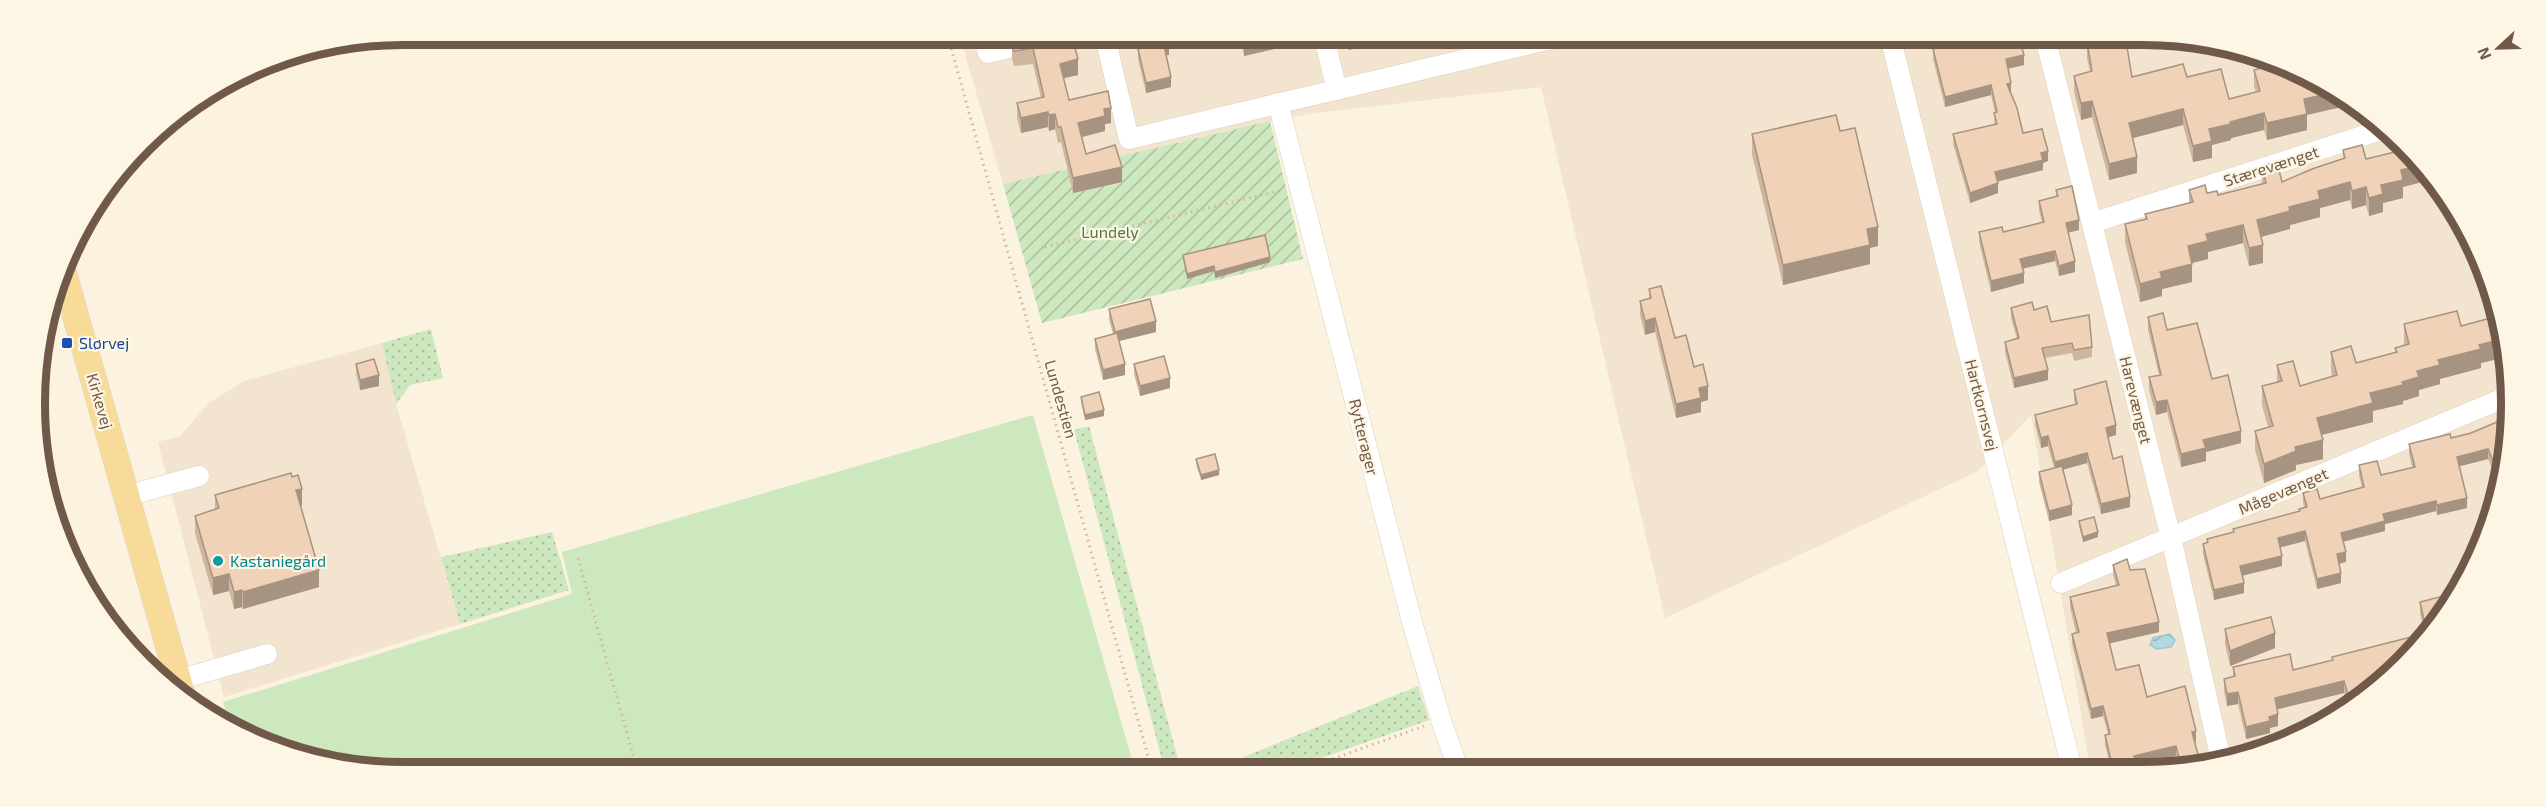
<svg xmlns="http://www.w3.org/2000/svg" width="2546" height="807" font-family="'Exo 2',sans-serif">
  <defs>
    <pattern id="grass-dots" width="8" height="8" patternUnits="userSpaceOnUse" patternTransform="scale(1.5)"><rect width="8" height="8" fill="#cde7bf"/><path d="M2 2h.1M6 6h.1" fill="none" stroke="#abbe9d" stroke-width="1.8" stroke-linecap="round"/></pattern>
    <pattern id="garden-furrows" width="10" height="10" patternUnits="userSpaceOnUse" patternTransform="scale(1.5)"><rect width="10" height="10" fill="#cde7bf"/><path d="M-1 1l2-2M0 10L10 0M9 11l2-2" fill="none" stroke="#abbe9d"/></pattern>
    <pattern id="water-waves" width="16" height="10" patternUnits="userSpaceOnUse" patternTransform="scale(1.5)"><rect width="16" height="10" fill="#b5d9e3"/><path d="M0 5q4-4 8 0t8 0" fill="none" stroke="#98b3ba"/></pattern>
  </defs>
  <rect width="100%" height="100%" fill="#fbf2df"/>
  <g fill="#f2e4ce">
    <path d="M960,37L2215,42L2348,97L2449,199L2504,332V476L2462,588L2403,665L2306,734L2191,769H2090L2031,415L1978,471L1665,618L1541,87L1314,113L1270,121L1003,184Z"/>
    <path d="M382,343L396,404L460,624L224,697L158,442L180,436L209,403L244,381Z"/>
  </g>
  <g fill="url(#grass-dots)">
    <path d="M431,329L443,378L410,385L396,404L382,343Z"/>
    <path d="M1089,426L1180,767H1164L1074,430Z"/>
    <path d="M552,532L569,590L460,624L441,557Z"/>
    <path d="M1418,686L1429,720L1296,767H1219Z"/>
  </g>
  <path fill="url(#garden-furrows)" d="M1270,121L1303,259L1042,323L1003,184Z"/>
  <path fill="#cde7bf" d="M1033,415L1134,767L331,765L229,723L223,702L572,594L562,552Z"/>
  <path fill="url(#water-waves)" stroke="#9cc8d4" stroke-width="1.5" d="M2170,634L2175,640L2171,647L2157,649L2150,645L2153,638Z"/>
  <g fill="none" stroke-linecap="round" stroke-linejoin="round">
    <g stroke="#decfbc" stroke-width="21">
      <g id="minor">
        <path d="M1105,37L1129,139L1551,39"/>
        <path d="M1324,38L1337,90"/>
        <path d="M1891,40L2072,769"/>
        <path d="M2046,41L2171,538L2221,760"/>
        <path d="M985,42L988,53L1038,41"/>
        <path d="M1278,103L1412,622L1441,720L1458,768"/>
        <path d="M2092,223L2381,130"/>
        <path d="M126,496L199,476"/>
        <path d="M2061,583L2504,398"/>
        <path d="M178,680L267,654"/>
      </g>
    </g>
    <g stroke="#ddd7d3" stroke-width="27">
      <path id="major" d="M63,271L182,694"/>
    </g>
    <g stroke="#d3b59c" stroke-width="3" stroke-dasharray="1.5 4.5" stroke-linecap="butt">
      <path d="M948,37L1151,767"/>
      <path d="M71,245L73,252"/>
      <path d="M1045,247L1283,190"/>
      <path d="M578,558L636,766"/>
      <path d="M201,703L204,713"/>
      <path d="M1310,767L1424,726"/>
    </g>
    <use href="#minor" stroke="#fff" stroke-width="20"/>
    <use href="#major" stroke="#f8db99" stroke-width="26"/>
  </g>
  <g fill="#ceb59e">
    <path d="M1040,37L1078,75L1064,78L1069,100L1111,123L1105,124V131L1082,137L1086,154L1122,182L1073,193L1061,142L1058,143L1055,129L1049,131L1048,127L1021,133L1017,118V103L1041,98L1033,64L1014,66L1012,59V44Z"/>
    <path d="M1144,37L1168,38L1169,55H1166L1171,87L1146,93L1138,59V49L1146,47Z"/>
    <path d="M1240,38H1291V45L1244,56Z"/>
    <path d="M1346,38H1379V42L1349,50Z"/>
    <path d="M2087,42L2132,77H2187L2229,99L2256,92L2254,86V70L2260,68V64L2307,115V130L2267,140L2264,130L2231,138V140L2212,145V158L2193,162L2183,125L2133,138L2137,173L2109,180L2092,117L2081,120L2074,92V76L2090,72L2087,58Z"/>
    <path d="M1933,49L2024,65L2008,69L2011,93L2023,133L2048,161L2043,163V170L1997,182L1998,193L1970,203L1953,144V134L1994,124L1995,113L1991,95L1945,107L1933,59Z"/>
    <path d="M1840,131L1878,246L1870,248V264L1783,285L1752,154V134Z"/>
    <path d="M2398,147L2427,176L2422,177V182L2403,187V198L2383,203V212L2369,216L2366,205L2352,209L2350,200L2320,208V217L2290,225V229L2261,237L2263,263L2249,266L2243,243L2208,252V259L2192,263V282L2162,289V296L2140,302L2125,242V224L2145,219V214L2189,203V190L2218,195L2262,184V166L2282,182L2343,159V150L2366,159L2394,152V148Z"/>
    <path d="M2056,190L2079,230L2068,233L2075,272L2059,276L2055,261L2023,269L2024,283L1991,292L1979,242V232H2003L2042,222L2039,211V201L2056,197Z"/>
    <path d="M1183,255L1270,262L1215,278L1214,271L1187,279L1183,260Z"/>
    <path d="M1649,289L1675,338L1694,367L1708,400L1701,402V412L1676,418L1655,332L1645,335L1640,315V301L1649,299Z"/>
    <path d="M2011,308L2034,310L2051,322L2092,347V357L2074,361L2072,353L2045,358L2048,380L2014,388L2005,352V342L2017,339L2011,318Z"/>
    <path d="M1109,309L1156,332L1119,341L1125,375L1103,380L1095,349V339L1113,334L1109,319Z"/>
    <path d="M2148,317L2167,330L2212,379L2241,443L2206,452V461L2181,467L2167,412L2156,415L2149,390V377L2159,375L2148,330Z"/>
    <path d="M2404,324L2461,326L2502,353V358L2481,363V368L2440,379V384L2419,390V396L2403,401V404L2373,411V422L2321,435L2323,459L2296,465V470L2264,483L2255,450V431L2268,427L2262,405V386L2277,382V365L2300,386L2332,377L2331,370V352L2356,363L2395,353V348L2404,346Z"/>
    <path d="M356,364L379,386L360,390L356,374Z"/>
    <path d="M1134,364L1170,388L1140,396L1134,374Z"/>
    <path d="M2074,390L2116,435L2108,437L2113,459L2130,507L2101,514L2087,463L2063,469L2072,515L2049,521L2039,482V472L2054,468L2048,446L2041,448L2035,425V415L2075,404L2074,400Z"/>
    <path d="M1081,397L1104,416L1085,420L1081,402Z"/>
    <path d="M2504,419V476L2500,487L2488,459L2459,466L2467,508L2437,515L2436,511L2385,524V531L2343,542L2346,562L2339,564L2341,583L2317,589L2305,541L2280,547L2282,566L2242,576L2244,593L2214,600L2203,554V544L2207,543V539L2233,532V529L2299,512V509L2304,507L2303,503V493L2320,499L2362,488L2359,475V465L2381,475L2412,467L2409,454V444L2451,438L2471,433Z"/>
    <path d="M1196,459L1219,475L1201,480L1196,464Z"/>
    <path d="M292,477L302,506H301L319,587L243,609L242,607L234,609L229,591L213,595L195,533V516L215,509V495Z"/>
    <path d="M2079,521L2098,537L2083,542L2079,526Z"/>
    <path d="M2113,565L2130,570L2159,632L2109,643L2116,670L2196,741H2195L2200,767L2191,769H2179L2176,756L2136,766L2137,769H2111L2105,745V735L2108,734L2103,716L2091,719L2072,644V634L2076,633L2070,607V597L2116,585L2113,575Z"/>
    <path d="M2459,592L2403,665L2347,705L2344,693L2277,709L2278,726L2270,728V733L2246,739L2238,704L2227,706L2224,691V679L2233,676V667L2293,670L2332,660V657L2425,634L2420,614V602Z"/>
    <path d="M2225,629L2275,648L2230,666L2225,644Z"/>
  </g>
  <g fill="#a79381">
    <path d="M1215,38H1233L1215,42Z"/>
    <path d="M1278,38H1291V45L1244,56V46Z"/>
    <path d="M1349,38H1379V42L1349,50Z"/>
    <path d="M1169,44V55L1164,56V46Z"/>
    <path d="M2024,55V65L2006,69V59Z"/>
    <path d="M1078,59V75L1060,79V64Z"/>
    <path d="M1171,77V87L1146,93V83Z"/>
    <path d="M2011,83V93L2007,94V84Z"/>
    <path d="M1991,85V95L1945,107V97Z"/>
    <path d="M2336,92L2348,97L2355,104L2307,115V130L2267,140V123L2304,99Z"/>
    <path d="M2092,101V117L2081,120V103Z"/>
    <path d="M1111,108V123L1105,124V131L1078,138V123L1104,109Z"/>
    <path d="M2183,109V125L2129,139V123Z"/>
    <path d="M1048,112V127L1021,133V118Z"/>
    <path d="M2264,113V130L2231,138V140L2212,145V158L2193,162V146L2209,129L2230,122Z"/>
    <path d="M1055,114V129L1049,131V115Z"/>
    <path d="M2048,151V161L2043,163V170L1995,182V172L2041,153Z"/>
    <path d="M2137,157V173L2109,180V164Z"/>
    <path d="M2417,166L2427,176L2422,177V182L2403,187V198L2383,203V212L2369,216V198L2381,185L2401,170Z"/>
    <path d="M1122,167V182L1073,193V178Z"/>
    <path d="M2350,182V200L2320,208V217L2290,225V229L2257,238V220L2289,207L2318,191Z"/>
    <path d="M1998,183V193L1970,203V193Z"/>
    <path d="M2366,187V205L2352,209V191Z"/>
    <path d="M2079,220V230L2066,233V223Z"/>
    <path d="M2243,225V243L2208,252V259L2188,264V246L2206,234Z"/>
    <path d="M1878,227V246L1870,248V264L1783,285V265L1867,229Z"/>
    <path d="M2263,245V263L2249,266V248Z"/>
    <path d="M2055,251V261L2020,269V259Z"/>
    <path d="M1270,257V262L1215,278V272Z"/>
    <path d="M2075,261V272L2059,276V266Z"/>
    <path d="M2192,264V282L2162,289V296L2140,302V284L2160,272Z"/>
    <path d="M1214,266V271L1187,279V274Z"/>
    <path d="M2024,273V283L1991,292V281Z"/>
    <path d="M1655,318V332L1645,335V321Z"/>
    <path d="M1156,321V332L1115,342V332Z"/>
    <path d="M2504,334V353H2502V358L2481,363V368L2440,379V384L2419,390V396L2403,401V404L2373,411V422L2317,436V418L2370,393L2402,382L2417,371L2438,360Z"/>
    <path d="M1125,364V375L1103,380V370Z"/>
    <path d="M2048,370V380L2014,388V378Z"/>
    <path d="M379,375V386L360,390V380Z"/>
    <path d="M1170,378V388L1140,396V386Z"/>
    <path d="M1708,386V400L1701,402V412L1676,418V404L1699,388Z"/>
    <path d="M2167,400V412L2156,415V402Z"/>
    <path d="M1104,410V416L1085,420V415Z"/>
    <path d="M2116,425V435L2106,438V428Z"/>
    <path d="M2241,431V443L2206,452V461L2181,467V454L2203,440Z"/>
    <path d="M2048,436V446L2041,448V438Z"/>
    <path d="M2323,440V459L2296,465V470L2264,483V464L2295,447Z"/>
    <path d="M2488,449V459L2457,467V457Z"/>
    <path d="M2087,453V463L2055,472V462Z"/>
    <path d="M1219,470V475L1201,480V475Z"/>
    <path d="M302,489V506L296,507V490Z"/>
    <path d="M2130,497V507L2101,514V504Z"/>
    <path d="M2467,498V508L2437,515V505Z"/>
    <path d="M2436,501V511L2385,524V531L2341,542V533L2383,514Z"/>
    <path d="M2072,505V515L2049,521V511Z"/>
    <path d="M2305,531V541L2278,548V538Z"/>
    <path d="M2098,532V537L2083,542V537Z"/>
    <path d="M2346,552V562L2337,564V554Z"/>
    <path d="M2282,556V566L2240,576V566Z"/>
    <path d="M319,570V587L243,609V592Z"/>
    <path d="M2341,573V583L2317,589V579Z"/>
    <path d="M229,574V591L213,595V578Z"/>
    <path d="M2244,583V593L2214,600V590Z"/>
    <path d="M242,590V607L234,609V592Z"/>
    <path d="M2159,622V632L2107,644V633Z"/>
    <path d="M2275,633V648L2230,666V651Z"/>
    <path d="M2344,681V693L2275,710V698Z"/>
    <path d="M2238,692V704L2227,706V694Z"/>
    <path d="M2361,695L2349,704V698Z"/>
    <path d="M2103,706V716L2091,719V709Z"/>
    <path d="M2278,714V726L2270,728V733L2246,739V727L2269,717Z"/>
    <path d="M2196,731V741L2192,742V732Z"/>
    <path d="M2176,746V756L2134,766V756Z"/>
    <path d="M2200,762V767L2191,769H2181V766Z"/>
  </g>
  <g fill="#efd2b8" stroke="#a79381" stroke-width="1.5">
    <path d="M1040,37H1072L1078,59L1060,64L1069,100L1108,91L1111,108L1104,109L1105,116L1078,123L1086,154L1115,145L1122,167L1073,178L1061,127H1058L1055,114L1049,115L1048,112L1021,118L1017,103L1044,97L1033,48L1014,51L1012,44Z"/>
    <path d="M1146,37L1168,38L1169,44L1164,46L1171,77L1146,83L1138,49L1149,46Z"/>
    <path d="M1242,38H1278L1244,46Z"/>
    <path d="M1967,41H2020L2024,55L2006,59L2011,83L2007,84L2017,108L2023,133L2042,129L2048,151L2041,153L2043,160L1995,172L1998,183L1970,193L1953,134L1997,124L1994,113L1997,112L1991,85L1945,97L1933,49Z"/>
    <path d="M2090,41H2126L2132,77L2183,64L2187,77L2221,69L2229,99L2260,91L2254,70L2261,68L2260,64L2265,63L2336,92L2304,99L2307,114L2267,123L2264,113L2230,122L2231,124L2209,129L2212,141L2193,146L2183,109L2129,123L2137,157L2109,164L2092,101L2081,103L2074,76L2092,71L2087,42Z"/>
    <path d="M1836,115L1840,131L1855,128L1878,227L1867,229L1870,245L1783,265L1752,134Z"/>
    <path d="M2362,145L2366,159L2395,152L2394,148L2398,147L2417,166L2401,170L2403,180L2381,185L2383,194L2369,198L2366,187L2352,191L2350,182L2318,191L2320,199L2289,207L2290,211L2257,220L2263,245L2249,248L2243,225L2206,234L2208,241L2188,246L2192,264L2160,272L2162,278L2140,284L2125,224L2147,219L2145,214L2193,202L2189,190L2205,185L2207,193L2217,191L2218,195L2266,183L2262,166L2277,162L2282,182L2312,169L2345,158L2343,150Z"/>
    <path d="M2072,186L2079,220L2066,223L2075,261L2059,266L2055,251L2020,259L2024,273L1991,281L1979,232L2002,227L2003,232L2044,222L2039,201L2058,196L2056,190Z"/>
    <path d="M1265,235L1270,257L1215,272L1214,266L1187,274L1183,255Z"/>
    <path d="M1661,286L1675,338L1686,335L1694,367L1703,364L1708,386L1699,388L1701,398L1676,404L1655,318L1645,321L1640,301L1651,298L1649,289Z"/>
    <path d="M1150,299L1156,321L1115,332L1109,309Z"/>
    <path d="M2032,302L2034,310L2047,306L2051,322L2089,315L2092,347L2074,350L2072,343L2042,348L2048,370L2014,378L2005,342L2019,338L2011,308Z"/>
    <path d="M2457,311L2461,326L2498,316L2504,332V334L2500,335L2502,339L2479,345L2481,349L2438,360L2440,365L2417,371L2419,377L2402,382L2403,385L2370,393L2373,403L2317,418L2323,440L2295,447L2296,451L2264,464L2255,431L2273,426L2262,386L2282,381L2277,365L2293,361L2300,386L2337,375L2331,352L2351,346L2356,363L2397,352L2395,348L2409,344L2404,324Z"/>
    <path d="M2163,313L2167,330L2197,323L2212,379L2228,375L2241,431L2203,440L2206,448L2181,454L2167,400L2156,402L2149,377L2161,375L2148,317Z"/>
    <path d="M1117,333L1125,364L1103,370L1095,339Z"/>
    <path d="M1164,356L1170,378L1140,386L1134,364Z"/>
    <path d="M374,359L379,375L360,380L356,364Z"/>
    <path d="M2106,381L2116,425L2106,428L2113,459L2122,456L2130,497L2101,504L2087,453L2055,462L2048,436L2041,438L2035,415L2077,404L2074,390Z"/>
    <path d="M1099,392L1104,410L1085,415L1081,397Z"/>
    <path d="M2504,419V476L2502,482L2488,449L2457,457L2467,498L2437,505L2436,501L2383,514L2385,521L2341,533L2346,552L2337,554L2341,573L2317,579L2305,531L2278,538L2282,556L2240,566L2244,583L2214,590L2203,544L2208,542L2207,539L2234,532L2233,529L2300,511L2299,509L2307,507L2303,493L2317,489L2320,499L2364,487L2359,465L2377,461L2381,475L2415,467L2409,444L2450,434L2451,438L2471,433Z"/>
    <path d="M1215,454L1219,470L1201,475L1196,459Z"/>
    <path d="M2062,466L2072,505L2049,511L2039,472Z"/>
    <path d="M291,473L292,477L298,475L302,489L296,490L319,570L243,592L242,590L234,592L229,574L213,578L195,516L219,508L215,495Z"/>
    <path d="M2094,517L2098,532L2083,537L2079,521Z"/>
    <path d="M2127,559L2130,570L2145,569L2159,622L2107,633L2116,670L2139,665L2147,697L2185,686L2196,731L2192,732L2200,762L2181,766L2176,746L2134,756L2137,769H2113L2105,735L2110,734L2103,706L2091,709L2072,634L2079,632L2070,597L2119,585L2113,565Z"/>
    <path d="M2459,592L2427,633L2420,602Z"/>
    <path d="M2271,617L2275,633L2230,651L2225,629Z"/>
    <path d="M2427,633L2403,665L2361,695L2349,698L2344,681L2275,698L2278,714L2269,717L2270,721L2246,727L2238,692L2227,694L2224,679L2235,676L2233,667L2290,654L2293,670L2333,660L2332,657Z"/>
  </g>
  <rect fill="#1a4fb4" stroke="#fef6e5" stroke-width="2" x="61" y="337" width="12" height="12" rx="3"/>
  <circle fill="#0f9aa8" stroke="#fef6e5" stroke-width="2" cx="218" cy="561" r="6"/>
  <g text-anchor="middle" stroke-width="4.5" stroke-linejoin="round" paint-order="stroke">
    <g font-size="16" fill="#705948" stroke="#fef6e5">
      <text transform="translate(2271 166) rotate(-18)" y="6">Stærevænget</text>
      <text transform="translate(1061 399) rotate(74)" y="6">Lundestien</text>
      <text transform="translate(2136 400) rotate(76)" y="6">Harevænget</text>
      <text transform="translate(100 401) rotate(74)" y="6">Kirkevej</text>
      <text transform="translate(1982 405) rotate(76)" y="6">Hartkornsvej</text>
      <text transform="translate(1364 437) rotate(76)" y="6">Rytterager</text>
      <text transform="translate(2283 491) rotate(-23)" y="6">Mågevænget</text>
    </g>
    <g font-size="16" fill="#517b43" stroke="#fef6e5">
      <text x="1110" y="238">Lundely</text>
    </g>
    <g font-size="16" fill="#164399" stroke="#fef6e5" text-anchor="start">
      <text x="79" y="349">Slørvej</text>
    </g>
    <g font-size="16" fill="#0d838f" stroke="#fef6e5" text-anchor="start">
      <text x="230" y="567">Kastaniegård</text>
    </g>
  </g>
  <path d="M0 0H2546V807H0ZM403 45H2143A358 358 0 0 1 2501 403V404A358 358 0 0 1 2143 762H403A358 358 0 0 1 45 404V403A358 358 0 0 1 403 45Z" fill="#fef6e5" fill-rule="evenodd"/>
  <path fill="none" stroke="#705948" stroke-width="8" d="M403 45H2143A358 358 0 0 1 2501 403V404A358 358 0 0 1 2143 762H403A358 358 0 0 1 45 404V403A358 358 0 0 1 403 45Z"/>
  <g transform="translate(2498 48) rotate(248)" stroke="#fef6e5" stroke-width="4.5" paint-order="stroke">
  <path d="M0-4.5L10 22L0 15L-10 22Z" fill="#705948"/>
  <text y="-9" font-size="16" font-weight="bold" text-anchor="middle" fill="#705948">N</text>
  </g>
</svg>
